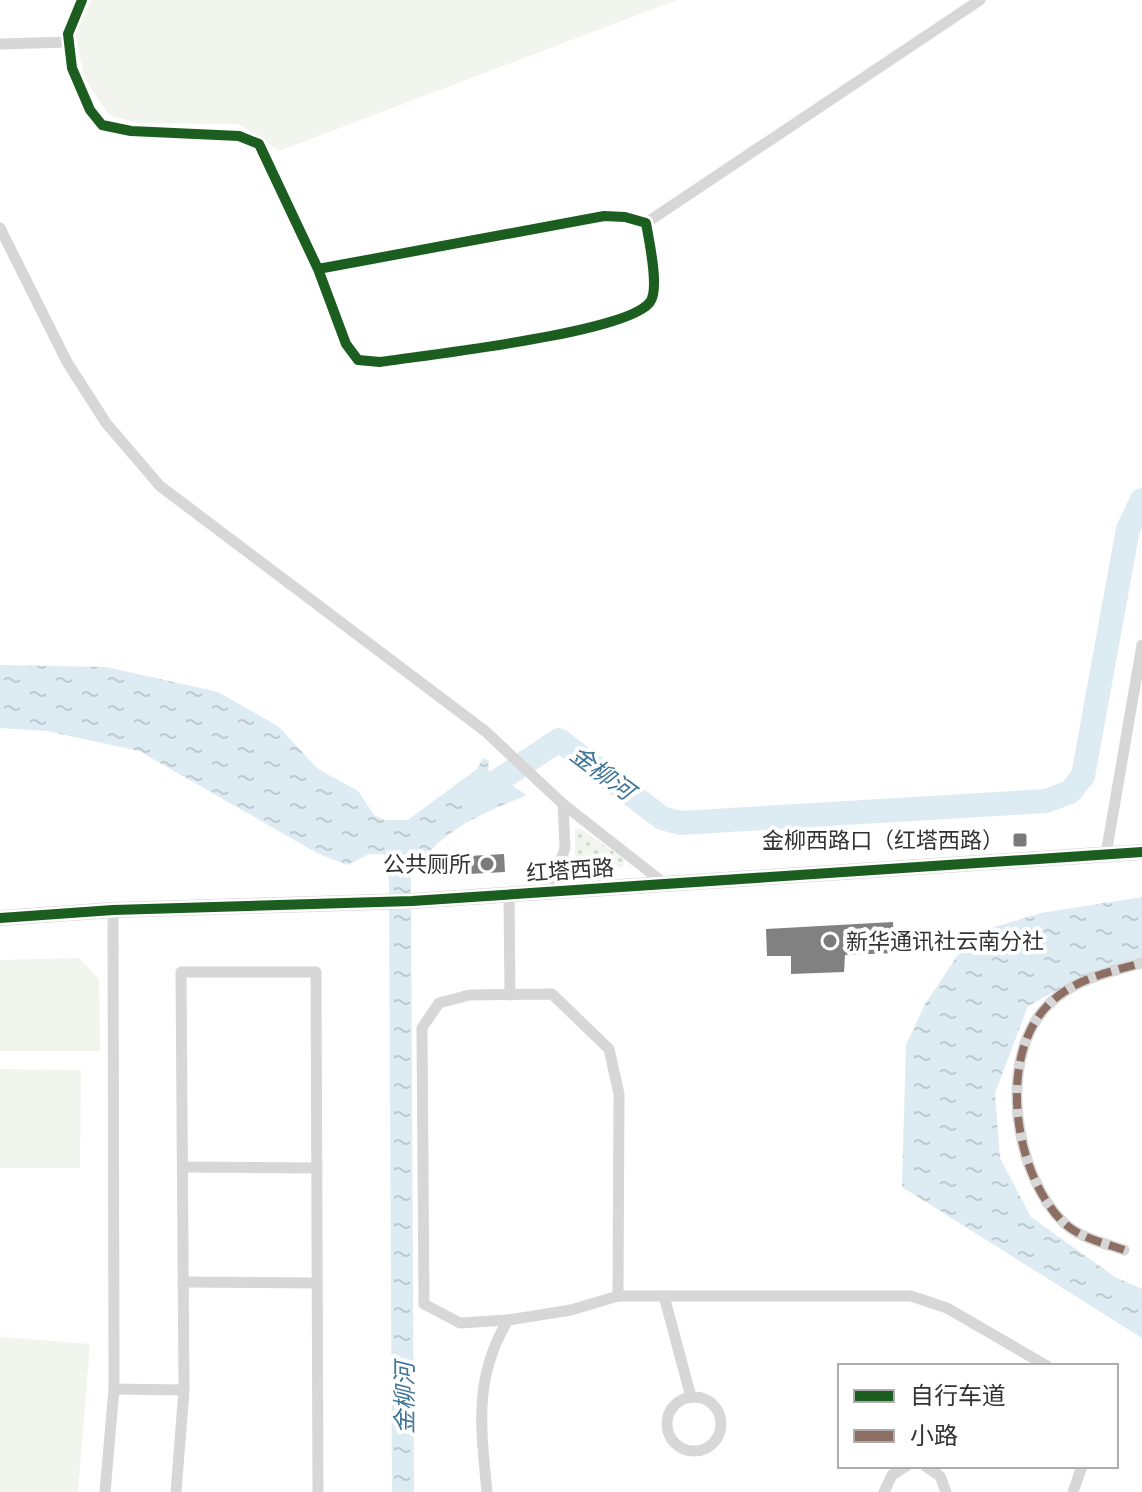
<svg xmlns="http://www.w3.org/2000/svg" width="1142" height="1492" font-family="Roboto,'Noto Sans SC',sans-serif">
  <defs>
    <pattern id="grass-dots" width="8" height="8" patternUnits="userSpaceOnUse" patternTransform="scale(2)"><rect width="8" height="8" fill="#f1f5ed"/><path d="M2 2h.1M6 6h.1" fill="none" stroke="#cfd2cc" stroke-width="1.8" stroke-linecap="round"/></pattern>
    <pattern id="water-ripples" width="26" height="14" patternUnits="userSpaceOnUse" patternTransform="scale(2)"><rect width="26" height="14" fill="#ddebf3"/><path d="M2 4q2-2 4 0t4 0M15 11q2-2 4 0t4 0" fill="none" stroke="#becad1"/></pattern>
  </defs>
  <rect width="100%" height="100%" fill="#fff"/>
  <path fill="url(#grass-dots)" d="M580,828L624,859L623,867L587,869L575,860V829Z"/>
  <g fill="#f1f5ed">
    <path d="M91,0H677L279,151L239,124L137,123L109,115L85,79L75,35Z"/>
    <path d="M79,958L99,979L100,1051H0V960Z"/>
    <path d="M0,1069L81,1070L80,1168H0Z"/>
    <path d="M0,1337L90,1344L78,1492H0Z"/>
  </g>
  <g fill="url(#water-ripples)">
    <path d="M0,665L106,667L218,692L278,726L318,769L358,791L374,815L384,820H408L477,769L483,758L489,761L488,770L527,795C480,814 438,831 411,876L414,1492H392L389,881L384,854H369L347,865L317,853L139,751L47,731L0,728Z"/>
    <path d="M1142,897V958L1085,975L1028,1006L995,1093L1000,1158L1031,1217L1115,1277L1142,1289V1338L902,1187L906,1045L925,1004L972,934L1041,913Z"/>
  </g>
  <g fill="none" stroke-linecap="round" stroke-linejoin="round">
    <path stroke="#ddebf3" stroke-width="24" d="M475,796L559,740L662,818L680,823L1046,801L1070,792L1083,776L1128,529L1142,500"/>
  </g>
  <g fill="#818181">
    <path d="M504,854L505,872L469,874V856Z"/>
    <path d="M893,922L895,953L845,955L844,972L791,974V956H767L766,929Z"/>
  </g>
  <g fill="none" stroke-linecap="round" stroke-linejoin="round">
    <g stroke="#d7d7d7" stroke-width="11">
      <path d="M82,0L68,34L72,68L90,110L102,125L131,131L239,136L259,144L318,269L346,344L358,360L380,362C425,355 628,333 650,302C660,289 649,241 646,223L625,217L604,216L318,269"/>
      <path d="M0,44L69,42"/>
      <path d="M646,223L980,0"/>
      <path d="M0,228L67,362L106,423L160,486L485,731L563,804L665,884"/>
      <path d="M1106,854L1142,645"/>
      <path d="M550,891L565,848L563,804"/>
      <path d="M509,894L510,995"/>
      <path d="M183,1167L317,1168"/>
      <path d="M1124,1250C1104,1243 1080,1238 1064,1223C1014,1175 996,1056 1049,1004C1074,979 1109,972 1142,963"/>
      <path d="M183,1282L317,1283"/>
      <path d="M664,1296L691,1397"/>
      <path d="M508,1320L460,1323L424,1304L422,1028L439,1003L469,995L552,994L609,1049L619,1094L618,1296"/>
      <path d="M114,1389L184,1390"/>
      <circle cx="694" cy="1424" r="27"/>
      <path d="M925,1466L940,1476L946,1492"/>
      <path d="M105,1492L114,1389L113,910"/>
      <path d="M176,1492L184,1390L181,972H316L318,1492"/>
      <path d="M487,1492C481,1428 473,1378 508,1320L571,1310L618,1296H911L947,1308L1047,1366"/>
      <path d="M884,1492L892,1475L906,1466"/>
      <path d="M1073,1492L1082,1466"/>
    </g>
    <path stroke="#d0d0d0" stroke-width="16" d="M0,918L113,910L412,901L1142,852"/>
    <path stroke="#8d6e63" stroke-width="8" stroke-dasharray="16 8" stroke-linecap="butt" d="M1124,1250C1104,1243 1080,1238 1064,1223C1014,1175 996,1056 1049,1004C1074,979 1109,972 1142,963"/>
    <g stroke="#fff" stroke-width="15">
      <g id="cycleway">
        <path d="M82,0L68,34L72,68L90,110L102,125L131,131L239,136L259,144L318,269L346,344L358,360L380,362C425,355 628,333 650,302C660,289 649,241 646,223L625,217L604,216L318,269"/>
        <path d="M0,918L113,910L412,901L1142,852"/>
      </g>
    </g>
    <use href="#cycleway" stroke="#1b5e20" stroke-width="10"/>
  </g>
  <g fill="#7a7a7a" stroke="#fff" stroke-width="3">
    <rect x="1012" y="832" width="16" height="16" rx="4"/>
    <circle cx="487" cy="864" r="8"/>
    <circle cx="830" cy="941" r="8"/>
  </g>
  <g text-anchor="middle" stroke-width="8" stroke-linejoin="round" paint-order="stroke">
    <g font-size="22" fill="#333" stroke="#fff" text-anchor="end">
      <text x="1004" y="848">金柳西路口（红塔西路）</text>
      <text x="471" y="872">公共厕所</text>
      <text x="846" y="949" text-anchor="start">新华通讯社云南分社</text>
    </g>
    <g font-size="22" fill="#333" stroke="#fff">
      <text transform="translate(570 870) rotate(-4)" y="8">红塔西路</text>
    </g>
    <g font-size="24" font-style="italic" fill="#3f7597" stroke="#fff">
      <text transform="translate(602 773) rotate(37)" y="8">金柳河</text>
      <text transform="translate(405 1398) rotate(-90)" y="8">金柳河</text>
    </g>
  </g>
  <rect x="838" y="1364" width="280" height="104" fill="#ffffff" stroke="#adadad" stroke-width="2"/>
  <rect x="854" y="1390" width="40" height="12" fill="#1b5e20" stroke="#adadad" stroke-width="2"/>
  <text x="910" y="1404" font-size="24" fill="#333333">自行车道</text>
  <rect x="854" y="1430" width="40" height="12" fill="#8d6e63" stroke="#adadad" stroke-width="2"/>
  <text x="910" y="1444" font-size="24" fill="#333333">小路</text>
</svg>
